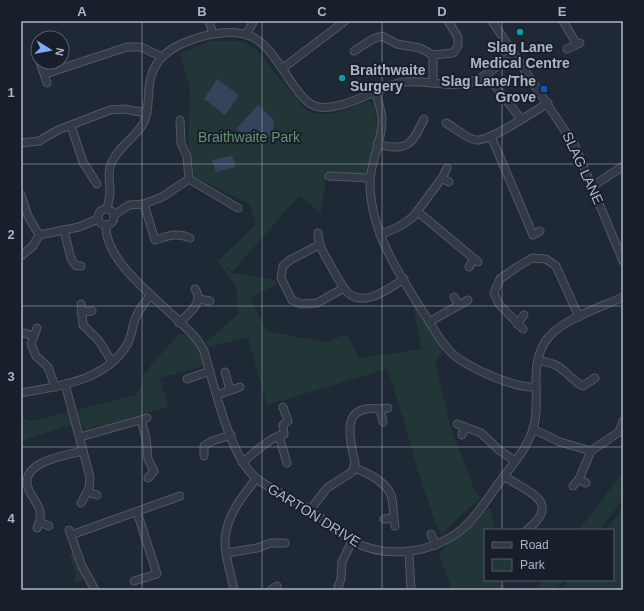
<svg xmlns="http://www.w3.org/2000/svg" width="644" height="611" font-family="Helvetica,sans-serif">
  <rect width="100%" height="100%" fill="#1f2835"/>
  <g fill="#223537">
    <path d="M210,41H241L256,49L304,108C324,122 347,108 368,101L375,106L377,136L368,174H327L321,213L299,196L233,271L225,267L233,273L275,280L277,284L250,298L267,331L324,342L347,334L359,358L421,349L414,309L417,307L443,351L435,361L450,425L475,491L481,497L441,535C418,482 407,424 387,369L267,405L248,338L208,347L206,342L238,314L236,286L217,261L256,225L250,205L195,177L188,144L190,88L180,54Z"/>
    <path d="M180,333L198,341L208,365L160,378L168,407L85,430L80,423L68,426L21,441V418L32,421L136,395L142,383L144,373H147L151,365Z"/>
    <path d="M623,472V499L600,530H579Z"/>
    <path d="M490,507L495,530H485V580H500L505,590H452L439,553Z"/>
    <path d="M623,507V590H561L568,580H613V530H606Z"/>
    <path d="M74,553L83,576V580L79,582L75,581L73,578L77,576L69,555Z"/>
    <path d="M542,580H563L556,590H534Z"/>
  </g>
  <g fill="#33445c">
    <path d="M217,79L239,95L225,115L204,99Z"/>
    <path d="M258,105L274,120L273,134L260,144L236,129Z"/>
    <path d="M232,156L236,167L216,172L212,160Z"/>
  </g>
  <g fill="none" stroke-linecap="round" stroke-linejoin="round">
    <g stroke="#505864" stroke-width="9">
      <g id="minor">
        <path d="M209,21L213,34"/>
        <path d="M492,21L575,146L623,261"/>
        <path d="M563,21L576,43"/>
        <path d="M246,34L254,21"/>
        <path d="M567,49L580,43"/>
        <path d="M354,51L373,39L382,36L397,44L420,48L433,55V82"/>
        <path d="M433,55L453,53L458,46V37L448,21"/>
        <path d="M40,62L47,83"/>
        <path d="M283,68L345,21"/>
        <path d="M45,74L127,47H141L162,57"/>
        <path d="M493,83L521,119"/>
        <path d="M375,92C378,100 381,109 382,118C383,142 369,162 370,186C372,242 410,289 438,336C444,345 450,353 459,359C477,371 514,388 536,387"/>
        <path d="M180,120L181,143L187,157L189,179"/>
        <path d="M446,123C455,128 467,139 476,140C489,142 535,111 548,103"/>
        <path d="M71,126L83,162L97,184"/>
        <path d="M491,136L533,235L540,231"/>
        <path d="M21,143L39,141L58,130L110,110L124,109L147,113"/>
        <path d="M377,144C407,152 412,145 424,119"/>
        <path d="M447,168L442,178L449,182"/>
        <path d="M329,176L370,178"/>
        <path d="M189,179L238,208"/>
        <path d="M593,186L623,166"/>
        <path d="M21,195L28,216L39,235"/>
        <path d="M144,204L155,240C168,236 177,232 190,238"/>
        <circle cx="106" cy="217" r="8"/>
        <path d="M107,209C108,203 110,197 110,191C110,181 107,173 111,164C118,146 136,138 144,122C151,107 146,89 152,74C154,68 158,61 163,56C182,38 232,24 256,39C279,53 294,98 315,106C336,114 376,89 398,83C422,78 447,89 470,82C486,78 500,63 513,54"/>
        <path d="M418,212L478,262"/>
        <path d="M114,215L129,205L144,204L162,197L189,179"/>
        <path d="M106,225C104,267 174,310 198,341L204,351C214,385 230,457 256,478C268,488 284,494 297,502C308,508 318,516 328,523C336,530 343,536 352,541C386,559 431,554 461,530C476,518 487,499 499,483C511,466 527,449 533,429C542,400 528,369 545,342C559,320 599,308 623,297"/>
        <path d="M64,230L71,259L76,266H81"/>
        <path d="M318,233C318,247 327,258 333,270C337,276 341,285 346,291C363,309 388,289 404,279"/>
        <path d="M39,235L79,227L98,219"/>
        <path d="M380,235L400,226L413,217L442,178"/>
        <path d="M319,245L290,260L283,266L281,278L292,300L301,304L317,303L344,288"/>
        <path d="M21,256L33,246L39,235"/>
        <path d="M469,267L474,259"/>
        <path d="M454,297L459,305"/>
        <path d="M199,299L210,301"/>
        <path d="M81,304L83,325L99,341L112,362"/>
        <path d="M81,312L92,311"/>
        <path d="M429,322L468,300"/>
        <path d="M179,323C188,314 205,302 195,289"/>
        <path d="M517,324L524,315"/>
        <path d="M37,328L31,344L36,356L48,367L55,387"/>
        <path d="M523,329L499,304L494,293L500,279L517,267L532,258L546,259L556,266L579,317"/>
        <path d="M24,333L33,336"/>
        <path d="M538,360C544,362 553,363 559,367C568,373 573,381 583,386L595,378"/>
        <path d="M225,372L230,390"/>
        <path d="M187,379L210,371"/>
        <path d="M65,384L90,477L89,488L81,503"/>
        <path d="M21,393C59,386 107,381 128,343C132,335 132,326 136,317C139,309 145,302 151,295"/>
        <path d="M217,395L240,387"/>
        <path d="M380,409L388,408"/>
        <path d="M141,420L146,438L148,459L154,471L148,478"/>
        <path d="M457,424L481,433L499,450L515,461"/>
        <path d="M533,429L560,442L591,451L619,432L623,421"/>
        <path d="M462,435L465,427"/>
        <path d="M279,436L284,434L283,425L288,421L283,407"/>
        <path d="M80,437L147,418"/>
        <path d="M204,456V446L212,441L231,435"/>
        <path d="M242,462C256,453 264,441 279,436L287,463"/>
        <path d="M354,468C367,472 386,482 391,495C394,505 393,516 395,526"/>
        <path d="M504,476C527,492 563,501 527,530"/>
        <path d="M579,479L591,451"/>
        <path d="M573,486L579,479L586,483"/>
        <path d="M87,492L97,495"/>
        <path d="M310,510L327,488L352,472L355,463C350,438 339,404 380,409L383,422"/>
        <path d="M384,519L393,518"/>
        <path d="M40,522L49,526"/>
        <path d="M37,528C44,513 39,507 31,494C12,463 65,455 83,451"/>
        <path d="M69,530L82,566L95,590"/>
        <path d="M431,534L436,545"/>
        <path d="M71,535L180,496"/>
        <path d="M409,552L411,590"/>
        <path d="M227,553L257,548L271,543H285"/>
        <path d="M134,581L157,574L137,512"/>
        <path d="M234,590C231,572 222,550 226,532C230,511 244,494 256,479"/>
        <path d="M271,590L277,586"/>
        <path d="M337,590L341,579L342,562L352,541"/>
      </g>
    </g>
    <use href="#minor" stroke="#333a45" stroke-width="7"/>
  </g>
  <path fill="none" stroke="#adb5c3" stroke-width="1" stroke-opacity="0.55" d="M142,21V590M262,21V590M382,21V590M502,21V530M21,164H623M21,306H623M21,447H623M502,580V590"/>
  <g fill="#0f9aa8" stroke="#181f2a" stroke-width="1.5">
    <circle cx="520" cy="32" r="4"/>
    <circle cx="342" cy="78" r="4"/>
  </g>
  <rect fill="#1a4fb4" stroke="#181f2a" stroke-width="1.5" x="540" y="85" width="8" height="8" rx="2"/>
  <g text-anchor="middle" stroke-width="4" stroke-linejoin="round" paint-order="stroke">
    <g font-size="14" font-weight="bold" fill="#adb5c3" stroke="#181f2a">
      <text x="520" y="52">Slag Lane<tspan x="520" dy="16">Medical Centre</tspan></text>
      <text x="350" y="75" text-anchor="start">Braithwaite<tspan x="350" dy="16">Surgery</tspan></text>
      <text x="536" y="86" text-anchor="end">Slag Lane/The<tspan x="536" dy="16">Grove</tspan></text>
    </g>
    <g font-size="14" fill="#659270" stroke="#181f2a">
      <text x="249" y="142">Braithwaite Park</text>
    </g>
    <g font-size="14" fill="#adb5c3" stroke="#181f2a">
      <text transform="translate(583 168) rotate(65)" y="5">SLAG LANE</text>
      <text transform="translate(314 515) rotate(32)" y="5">GARTON DRIVE</text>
    </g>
  </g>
  <rect width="644" height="611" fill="none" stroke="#181f2a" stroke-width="44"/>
  <rect x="484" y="529" width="130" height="52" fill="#181f2a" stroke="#545b67"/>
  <rect x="492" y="542" width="20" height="6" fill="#333a45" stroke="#545b67"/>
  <text x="520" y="549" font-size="12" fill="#adb5c3">Road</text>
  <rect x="492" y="559" width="20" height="12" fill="#223537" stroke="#545b67"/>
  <text x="520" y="569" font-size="12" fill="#adb5c3">Park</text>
  <g transform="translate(50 50) rotate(101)"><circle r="19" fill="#181f2a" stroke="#545b67"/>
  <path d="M0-3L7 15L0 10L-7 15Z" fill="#80acf4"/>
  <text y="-6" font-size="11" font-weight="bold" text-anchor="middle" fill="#adb5c3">N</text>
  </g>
  <rect x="22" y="22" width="600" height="567" fill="none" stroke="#adb5c3" stroke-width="1.5"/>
  <g font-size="13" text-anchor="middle" font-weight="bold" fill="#adb5c3">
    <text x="82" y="16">A</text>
    <text x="202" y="16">B</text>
    <text x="322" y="16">C</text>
    <text x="442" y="16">D</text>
    <text x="562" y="16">E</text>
    <text x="11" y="97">1</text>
    <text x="11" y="239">2</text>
    <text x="11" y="381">3</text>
    <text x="11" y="523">4</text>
  </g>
</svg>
